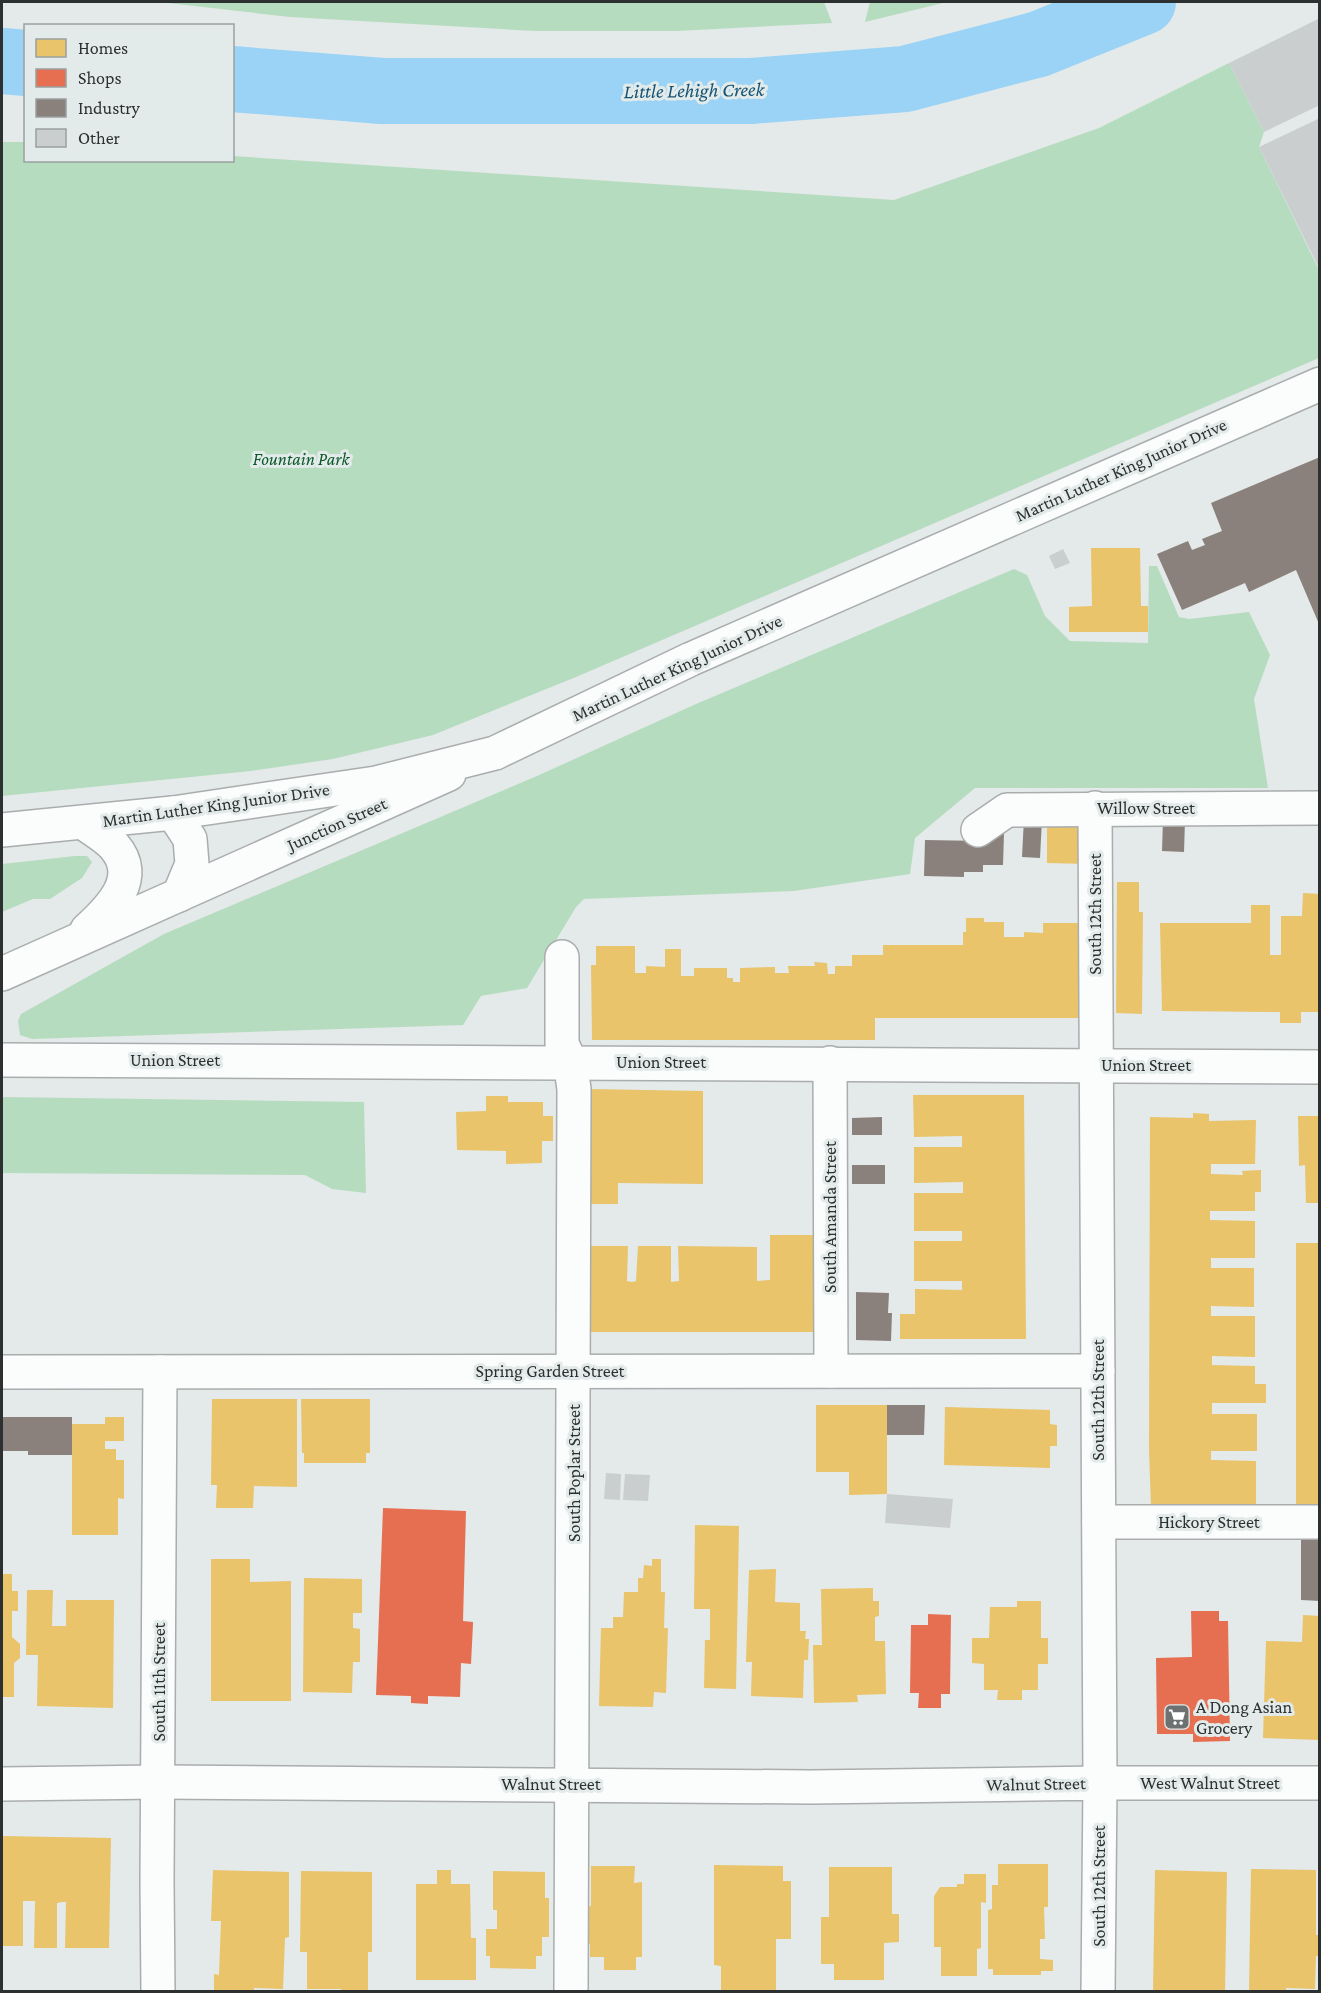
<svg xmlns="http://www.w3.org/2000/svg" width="1321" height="1993" font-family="'Crimson Pro',serif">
  <rect width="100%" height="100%" fill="#e4e9e9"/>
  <g fill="#b6dcbf">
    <path d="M159,2H824L832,23L677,31H535L290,17Z"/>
    <path d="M870,2H947L865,22Z"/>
    <path d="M1229,63L1264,132L1259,147L1319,270V358L576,677L433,735L333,759L251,771L2,796V142H25L26,160H232L233,156L894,200L1099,128Z"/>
    <path d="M1149,566H1157L1179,617L1189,619L1249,612L1270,655L1254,699L1268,788H975L915,838L910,874L794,891L584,899L576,907L527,988L481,996L463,1025L32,1039L20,1035L18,1021L21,1014L164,934L537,776L696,704L1014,569L1027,575L1045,616L1070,641L1148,643Z"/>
    <path d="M75,856H87L92,862L82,878L50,899H33L2,912V864Z"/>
    <path d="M2,1097L364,1102L366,1193L332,1189L305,1175L2,1173Z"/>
  </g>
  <g fill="#e9c46a">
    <path d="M1091,548H1140L1141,606H1148V632H1069V607L1092,606Z"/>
    <path d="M1047,818H1087V864L1047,863Z"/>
    <path d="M1117,882H1139V912H1143L1142,1014L1116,1013Z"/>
    <path d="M1303,893L1320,894V1012H1301V1023H1280V1012L1162,1011L1160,923H1251V905H1270V955H1281V916H1302Z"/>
    <path d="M966,918H984V922H1004V937H1024V932L1043,933V923H1083V1018H875V1040H592L591,965H596V946H635V973H646V966L665,967V949H681V976H694V968H727V978H733V982H740V968L775,967V973H789L788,966H815L814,962L827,963L828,974H835V966H852V955H883V945H963V932H966Z"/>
    <path d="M589,1089L703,1091V1184L618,1183V1204H587Z"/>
    <path d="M913,1095H1024L1026,1339H900V1314H915V1289L962,1290V1281H914V1241H962V1231H914V1193H963V1182L914,1183V1147H962V1136L914,1137Z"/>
    <path d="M486,1096H508V1102H543V1116H553V1141H542V1163L506,1164V1151L457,1150L456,1112L486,1111Z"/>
    <path d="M1193,1113L1209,1114V1121L1256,1120L1255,1164H1211V1174L1243,1175L1242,1171L1261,1170V1192H1255V1211H1210V1220L1255,1221V1258H1211V1268H1254V1307L1211,1306V1316H1255V1357L1212,1356V1365L1255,1366V1384H1266V1403H1212V1414H1257V1451H1211V1460L1256,1461V1507H1151L1149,1451L1150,1117L1193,1118Z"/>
    <path d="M1298,1116H1320V1203H1306L1305,1165L1299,1166Z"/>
    <path d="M770,1235H820V1332H589V1246H628L627,1281L632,1282L636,1281L638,1246H671V1282L679,1281L678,1246L757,1247V1281L770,1280Z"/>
    <rect x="1296" y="1243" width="24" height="264"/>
    <path d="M212,1399H297V1487L254,1486L253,1508H216L217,1485H211Z"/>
    <path d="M301,1399H370V1453H366V1463H304V1453H302Z"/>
    <path d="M816,1405H887V1494L849,1495V1472H816Z"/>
    <path d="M945,1407L1050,1410V1424L1057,1425V1446H1050V1468L944,1465Z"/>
    <path d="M105,1417H124V1441H105V1449H116V1460H124V1499L118,1498V1535H72V1424H105Z"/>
    <path d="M695,1525L739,1526L736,1689L704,1688L705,1640H710V1609H694Z"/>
    <path d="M211,1559H250V1582L291,1581V1701H211Z"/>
    <path d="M652,1559H661V1592H665L664,1628H668L666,1693L654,1692L653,1707L599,1706L601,1628H613V1617H623L624,1592H638V1578H643L644,1565L652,1566Z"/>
    <path d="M776,1569L775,1602L800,1603V1631H806L805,1639H809L808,1660H804L803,1698L751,1696L752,1662H746L749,1570Z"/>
    <path d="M2,1574H12V1591H18V1611H12V1637L20,1644V1658L14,1663V1697H2Z"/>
    <path d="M304,1578L362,1579V1613H353V1628L360,1629V1662H353L352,1693L303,1692Z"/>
    <path d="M873,1588V1601H879V1616L875,1617V1641H885L886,1694L857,1695L858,1702L814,1703L813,1645H822L821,1589Z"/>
    <path d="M27,1590H53L52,1626H66V1600H114L113,1708L37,1706L38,1655H26Z"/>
    <path d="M1017,1601H1041V1638H1048V1664H1038V1690H1022V1700H997L998,1690H984V1664L972,1663V1638H989L990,1607H1017Z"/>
    <path d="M1303,1615L1320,1616V1740L1263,1738L1266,1641L1302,1642Z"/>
    <path d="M2,1836L111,1838L109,1948H65L66,1902H62L57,1903V1948H34L35,1901H23V1946H2Z"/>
    <path d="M998,1864H1048V1907H1044L1045,1939H1040V1959L1053,1960V1971H1041V1975H993V1969H988V1910L992,1909V1885H998Z"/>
    <path d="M714,1865L783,1866V1881H791V1939H776V1992H721V1966L714,1965Z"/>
    <path d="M591,1866H635L634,1883L642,1882V1957H636V1970H604V1957H590V1944L585,1945V1906H591Z"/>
    <path d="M829,1867H892V1914H899V1942L884,1943V1980H834V1964H821V1917H829Z"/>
    <path d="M1251,1869L1316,1870V1935H1320V1956H1316L1315,1989L1286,1988V1992H1249Z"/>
    <path d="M213,1870L289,1872V1937L285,1938L283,1989L254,1988V1992H214V1974L219,1975L221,1921H211Z"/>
    <path d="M437,1870H451V1884H470L471,1938H476V1980H416V1884H437Z"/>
    <path d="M1155,1870L1227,1872L1225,1992H1153Z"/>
    <path d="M301,1871L372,1872V1952H368V1990L341,1992V1989H307V1952H300Z"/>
    <path d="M493,1871L545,1872V1898H549V1937H542V1956H536V1969L490,1968V1956H486V1929H497V1910H493Z"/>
    <path d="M964,1874H986V1903L981,1902V1948L977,1949V1976H941V1947H934V1896L940,1887H957V1884H964Z"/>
  </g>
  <g fill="#e76f51">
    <path d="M383,1508L466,1511L463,1621L473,1622V1624L471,1664L461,1663L460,1697L428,1696V1704L411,1703V1696L376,1695Z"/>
    <path d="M1191,1611H1219V1621H1228L1230,1741L1193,1742V1734H1157L1156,1658L1192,1657Z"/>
    <path d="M928,1614L951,1615L950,1694H941V1708H918L919,1693H910L911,1625H928Z"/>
  </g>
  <g fill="#8a817c">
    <path d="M1320,457L1319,624L1296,570L1249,592L1245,583L1182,610L1157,554L1188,541L1192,550L1205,545L1202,539L1222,531L1211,503Z"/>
    <path d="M1024,818L1042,819L1040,858L1022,857Z"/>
    <path d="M1163,819L1185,820L1184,852L1162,851Z"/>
    <path d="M983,833H1004L1003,865H983V872H964V877L924,876L925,840L983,841Z"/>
    <path d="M882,1117V1135H852V1118Z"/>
    <rect x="852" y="1165" width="33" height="19"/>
    <path d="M856,1292L889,1293L888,1313H892L891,1341L856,1340Z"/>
    <path d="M887,1405H925L924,1435H887Z"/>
    <path d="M2,1417H72V1455H28V1451H2Z"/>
    <path d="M1301,1539H1320V1601L1301,1600Z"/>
  </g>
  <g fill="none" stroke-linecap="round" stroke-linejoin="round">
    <g stroke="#9ad3f6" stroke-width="66">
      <path d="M2,61L26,63"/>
      <path d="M232,79L382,91H751L905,79L1039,44L1143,2"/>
    </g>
  </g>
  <g fill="#cbcece">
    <path d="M1320,18V105L1264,132L1229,63Z"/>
    <path d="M1320,118V270L1259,147Z"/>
    <path d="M1063,549L1070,563L1055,569L1049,556Z"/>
    <path d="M606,1473L621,1474L620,1500L604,1499Z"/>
    <path d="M625,1474L650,1475L648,1501L623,1500Z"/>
    <path d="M887,1494L953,1499L950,1528L885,1523Z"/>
  </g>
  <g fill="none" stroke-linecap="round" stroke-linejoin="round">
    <g stroke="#aaadad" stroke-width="36">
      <g id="minor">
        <path d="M1095,808L1100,1783H1320"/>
        <path d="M173,813L190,839L192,864L179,895"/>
        <path d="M84,823C93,830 106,837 114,846C142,878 110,909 87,930"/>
        <path d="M978,830L1007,810L1320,808"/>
        <path d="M562,957V1044L570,1061L574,1089L571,1992"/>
        <path d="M2,974L449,774"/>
        <path d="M2,1060L1320,1067"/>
        <path d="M830,1063L831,1371"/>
        <path d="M2,1372L1098,1371"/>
        <path d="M1099,1522H1320"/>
        <path d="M158,1992L157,1881L160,1372"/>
      </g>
    </g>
    <g stroke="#aaadad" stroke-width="36">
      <g id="major">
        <path d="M2,830L173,813L376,783L495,753L691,659L1320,384"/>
        <path d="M2,1784L159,1782L811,1787L1100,1783L1098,1992"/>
      </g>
    </g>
    <use href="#minor" stroke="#fbfcfc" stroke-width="33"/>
    <use href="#major" stroke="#fbfcfc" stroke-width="33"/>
  </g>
  <defs>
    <g id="supermarket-square" transform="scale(1.35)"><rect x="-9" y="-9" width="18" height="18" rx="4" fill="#6d7171" stroke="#e3eaea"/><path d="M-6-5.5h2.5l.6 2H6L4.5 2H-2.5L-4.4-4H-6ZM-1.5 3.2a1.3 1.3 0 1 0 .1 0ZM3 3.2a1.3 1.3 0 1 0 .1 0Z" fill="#fff"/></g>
  </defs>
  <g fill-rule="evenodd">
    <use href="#supermarket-square" x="1177" y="1717"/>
  </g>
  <g text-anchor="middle" stroke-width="6" stroke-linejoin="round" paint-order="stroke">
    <g font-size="18" font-style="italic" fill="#085927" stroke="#e3eaea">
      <text x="301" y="465">Fountain Park</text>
    </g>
    <g font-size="18" fill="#2d3030" stroke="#e3eaea">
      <text transform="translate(1121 470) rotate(-24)" y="6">Martin Luther King Junior Drive</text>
      <text transform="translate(677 668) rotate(-25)" y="6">Martin Luther King Junior Drive</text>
      <text transform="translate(216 805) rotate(-8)" y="6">Martin Luther King Junior Drive</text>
      <text x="1146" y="814">Willow Street</text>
      <text transform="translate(337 824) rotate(-24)" y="6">Junction Street</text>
      <text transform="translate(1095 914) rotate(-90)" y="6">South 12th Street</text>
      <text x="175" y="1066">Union Street</text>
      <text x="661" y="1068">Union Street</text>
      <text x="1146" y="1071">Union Street</text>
      <text transform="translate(830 1217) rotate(-90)" y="6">South Amanda Street</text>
      <text x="550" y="1377">Spring Garden Street</text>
      <text transform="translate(1098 1400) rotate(-90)" y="6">South 12th Street</text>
      <text transform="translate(574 1473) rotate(-90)" y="6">South Poplar Street</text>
      <text x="1209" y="1528">Hickory Street</text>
      <text transform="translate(159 1682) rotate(-90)" y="6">South 11th Street</text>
      <text x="1210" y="1789">West Walnut Street</text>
      <text x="551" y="1790">Walnut Street</text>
      <text transform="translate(1036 1784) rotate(-1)" y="6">Walnut Street</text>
      <text transform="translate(1099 1886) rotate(-90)" y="6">South 12th Street</text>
    </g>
    <g font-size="18" fill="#2d3030" stroke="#e3eaea" text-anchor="start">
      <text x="1196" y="1713">A Dong Asian<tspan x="1196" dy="21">Grocery</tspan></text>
    </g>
    <g font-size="20" font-style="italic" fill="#155374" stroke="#e3eaea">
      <text transform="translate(694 90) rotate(-1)" y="7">Little Lehigh Creek</text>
    </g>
  </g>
  <rect width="1321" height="1993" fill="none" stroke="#2d3030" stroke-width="6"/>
  <rect x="24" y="24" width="210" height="138" fill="#e3eaea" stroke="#9aa0a0" stroke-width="1.5"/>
  <rect x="36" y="39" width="30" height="18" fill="#e9c46a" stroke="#9aa0a0" stroke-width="1.5"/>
  <text x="78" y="54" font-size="18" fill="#2d3030">Homes</text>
  <rect x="36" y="69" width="30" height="18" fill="#e76f51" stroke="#9aa0a0" stroke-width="1.5"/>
  <text x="78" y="84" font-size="18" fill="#2d3030">Shops</text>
  <rect x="36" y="99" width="30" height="18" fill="#8a817c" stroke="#9aa0a0" stroke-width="1.5"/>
  <text x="78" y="114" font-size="18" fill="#2d3030">Industry</text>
  <rect x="36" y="129" width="30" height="18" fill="#cbcece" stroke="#9aa0a0" stroke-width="1.5"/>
  <text x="78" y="144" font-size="18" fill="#2d3030">Other</text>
</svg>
